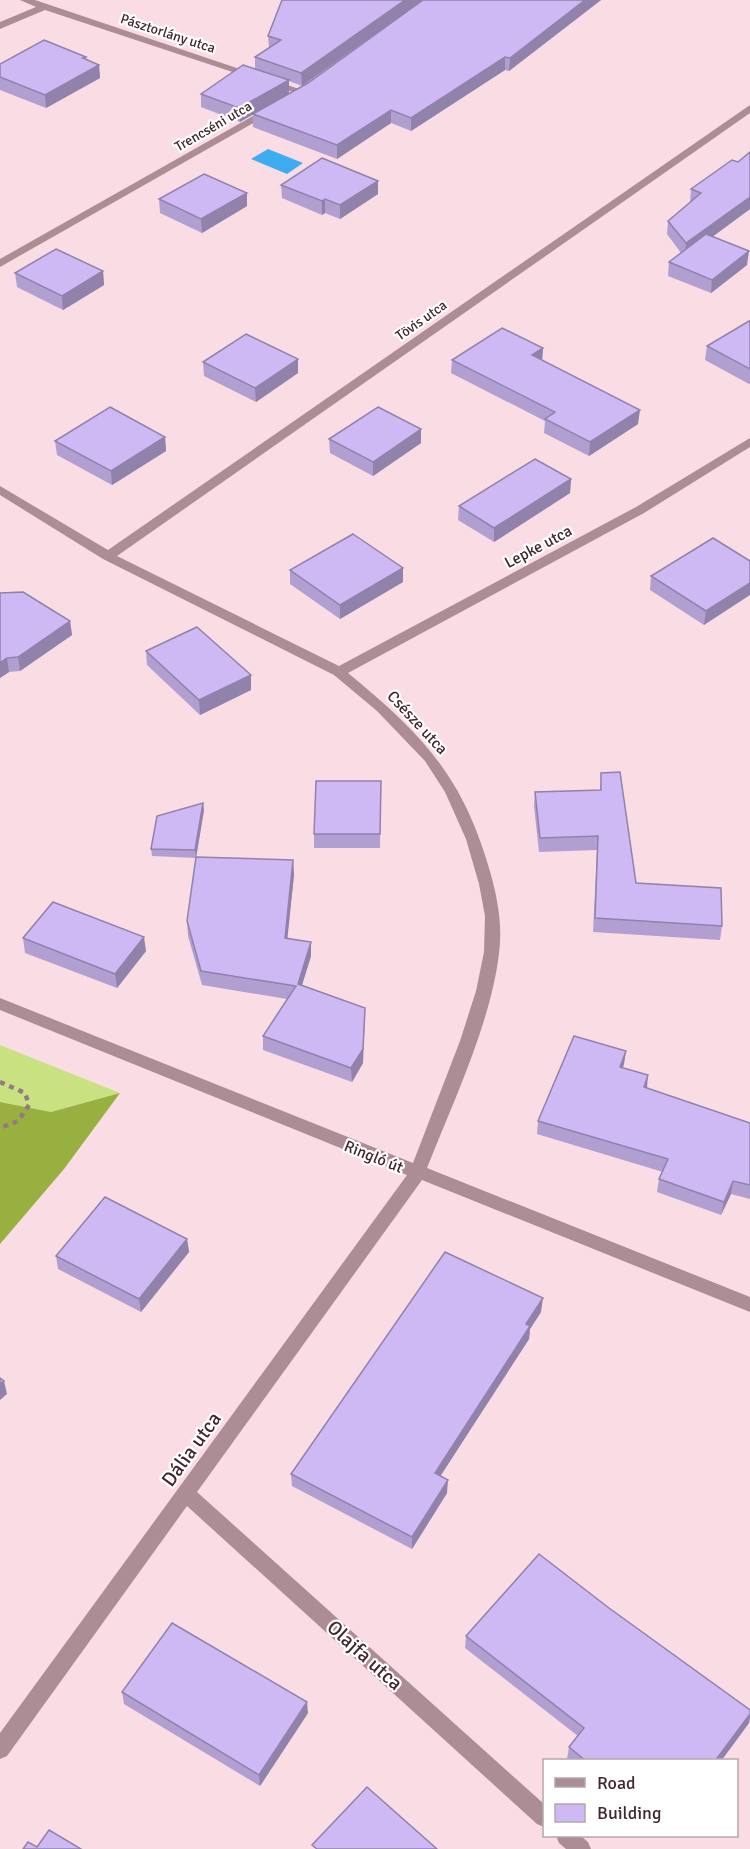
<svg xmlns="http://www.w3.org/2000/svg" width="750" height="1849" font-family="Signika,sans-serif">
  <rect width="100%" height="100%" fill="#fadce4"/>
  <path fill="#c9e180" d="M0,1045L120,1093L51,1112L0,1102Z"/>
  <path fill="#97b040" d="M120,1093L64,1169L0,1244V1102L51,1112Z"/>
  <path fill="#3eacf0" d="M268,149L303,163L287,174L251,159Z"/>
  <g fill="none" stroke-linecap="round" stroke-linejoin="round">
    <path stroke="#967982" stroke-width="4.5" stroke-dasharray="5 5" stroke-linecap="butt" d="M0,1082L25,1093L29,1105L18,1121L0,1128"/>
    <g fill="#ac8c95" fill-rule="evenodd">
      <path d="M20,0H35L308,92L299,94L45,10L0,29V22L36,7Z"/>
      <path d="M750,105V113L117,556L339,666L636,507L750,438V447L644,513L348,673C421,733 462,775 489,868C497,895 503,925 499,953C491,1023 453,1102 427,1168L750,1297V1312L422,1180L197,1492L544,1804V1827L537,1824L187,1506L7,1756L0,1759V1733L407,1175L0,1010V998L413,1163L460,1041L476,991L484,952L485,916L479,884L466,839L445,792L425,761L377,711L334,675L103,559L0,495V486L108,550Z"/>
      <path d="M267,108L276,110L0,267V259Z"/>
      <path d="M556,1836H581L588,1842L591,1849H566L559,1843Z"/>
    </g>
  </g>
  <g fill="#b19fd2">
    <path d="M423,0L302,86L289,81V93L308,83L423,0H601L509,71L505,70L411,131L391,123L337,159L253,127V114L240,122L201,107V94L255,69V57L269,48L268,36Z"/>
    <path d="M86,57V60L99,65L100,78L46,108L0,90V64Z"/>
    <path d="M750,152V209L712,237L747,265L711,293L668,276L669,262L681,253L667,234L668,221L690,203L691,189L738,162Z"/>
    <path d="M281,185L378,194L340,219L325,213L322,215L282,198Z"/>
    <path d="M159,199L247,206L202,233L160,213Z"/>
    <path d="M103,271L104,285L63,310L17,287L15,273Z"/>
    <path d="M750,321V384H749L705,360L707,346Z"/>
    <path d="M543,348L542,360L638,424L589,456L544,433L545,421L451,373L452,360Z"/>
    <path d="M298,359V373L256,402L204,376L203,362Z"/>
    <path d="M165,437L166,451L112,485L57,455L55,441Z"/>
    <path d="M329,439L421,443L373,476L330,453Z"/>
    <path d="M571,479L570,493L494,542L458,520L459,506Z"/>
    <path d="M750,561L704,625L650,590L651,576Z"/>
    <path d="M403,568V582L340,619L290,584V570Z"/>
    <path d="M0,593L70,621L72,635L20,671L9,672L0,678Z"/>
    <path d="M146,651L251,675V690L200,715L147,665Z"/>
    <path d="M601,773L636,883L722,926L720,940L593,932L597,850L539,852L534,806L535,792L600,790Z"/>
    <path d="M381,781L380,848H314V834Z"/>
    <path d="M204,810L196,858L152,856L151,849Z"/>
    <path d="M293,860L294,875L287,938L311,956L302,985L365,1008L363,1063L352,1082L263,1050V1036L287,999L202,985L188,936L187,921Z"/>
    <path d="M23,938L146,951L117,988L25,953Z"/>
    <path d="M626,1051L623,1068L647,1088L750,1123V1199L731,1194L721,1215L657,1192L659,1179L663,1172L537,1134L538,1121Z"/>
    <path d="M187,1239L189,1252L141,1312L58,1269L56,1256Z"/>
    <path d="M541,1312L530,1329L529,1339L440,1476L447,1493L412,1549L292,1486L291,1474Z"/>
    <path d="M609,1608L750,1710V1719L749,1723L721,1761H569L567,1759L569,1747L578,1736L465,1648L466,1636Z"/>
    <path d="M122,1692L308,1713L260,1786L124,1704Z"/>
  </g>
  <g fill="#9082ab">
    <path d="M405,0H423L302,86L301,73Z"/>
    <path d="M585,0H601L509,71L510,58Z"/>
    <path d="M505,57V70L411,131V118Z"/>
    <path d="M99,65L100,78L46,108L45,95Z"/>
    <path d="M289,80V94L240,122L239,108Z"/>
    <path d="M391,110V123L337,159V145Z"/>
    <path d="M378,181V194L340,219V205Z"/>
    <path d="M247,193V206L202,233L201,219Z"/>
    <path d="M750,197V209L685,257L686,243Z"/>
    <path d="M325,199V213L322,215V201Z"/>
    <path d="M749,251L747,265L711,293L712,280Z"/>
    <path d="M103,271L104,285L63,310L62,296Z"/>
    <path d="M543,348L542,362L532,355Z"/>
    <path d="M298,359V373L256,402L255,388Z"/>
    <path d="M640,410L638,424L589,456L590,442Z"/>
    <path d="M421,429V443L373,476V462Z"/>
    <path d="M165,437L166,451L112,485L111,471Z"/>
    <path d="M571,479L570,493L494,542V528Z"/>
    <path d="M403,568V582L340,619V605Z"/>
    <path d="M750,583V595L704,625L706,611Z"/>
    <path d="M70,621L72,635L20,671L18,657Z"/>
    <path d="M7,658L9,672L0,678V663Z"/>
    <path d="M251,675V690L200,715L199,700Z"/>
    <path d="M203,803L204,810L196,858L195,850Z"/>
    <path d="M293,860L294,875L286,952L285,938Z"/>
    <path d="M144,937L146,951L117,988L115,974Z"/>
    <path d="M311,942V956L298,998V984Z"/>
    <path d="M365,1008L363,1063L352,1082L351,1068Z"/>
    <path d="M626,1051L624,1064L618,1080L620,1067Z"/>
    <path d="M648,1075L647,1088L644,1087Z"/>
    <path d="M733,1181L731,1194L721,1215L724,1202Z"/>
    <path d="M187,1239L189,1252L141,1312L139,1299Z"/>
    <path d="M543,1298L541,1312L530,1329L529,1339L434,1486L435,1473L526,1324Z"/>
    <path d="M4,1381L7,1394L0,1400V1384Z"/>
    <path d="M448,1480L447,1493L412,1549V1537Z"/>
    <path d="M307,1702L308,1713L260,1786L259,1775Z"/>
    <path d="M750,1714L749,1723L721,1761H715Z"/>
  </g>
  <g fill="#ceb9f4" stroke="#9082ab" stroke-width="1.5">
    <path d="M282,0H405L301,73L255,57L281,40L268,36Z"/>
    <path d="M423,0H585L510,58L505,57L411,118L391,110L337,145L253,114L308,83Z"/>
    <path d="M44,40L86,57L83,58L99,65L45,95L0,77V64Z"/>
    <path d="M243,65L289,80L239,108L201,94Z"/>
    <path d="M750,152V197L686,243L668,221L701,193L691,189L732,160L738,162Z"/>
    <path d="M322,158L378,181L340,205L325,199L322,201L281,185Z"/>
    <path d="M204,174L247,193L201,219L159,199Z"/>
    <path d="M706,234L749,251L712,280L669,262Z"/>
    <path d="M56,249L103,271L62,296L15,273Z"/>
    <path d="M749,321H750V369L707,346Z"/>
    <path d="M502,328L543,348L532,355L640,410L590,442L545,419L555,412L452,360Z"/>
    <path d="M246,334L298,359L255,388L203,362Z"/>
    <path d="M110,407L165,437L111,471L55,441Z"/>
    <path d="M378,407L421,429L373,462L329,439Z"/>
    <path d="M535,459L571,479L494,528L459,506Z"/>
    <path d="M353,534L403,568L340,605L290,570Z"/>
    <path d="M713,538L750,561V583L706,611L651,576Z"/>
    <path d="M23,592L70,621L18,657L7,658L0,663V593Z"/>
    <path d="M197,627L251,675L199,700L146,651Z"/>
    <path d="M620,772L636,883L721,888L722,926L595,918L598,836L540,838L535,792L601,790V773Z"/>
    <path d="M316,781H381L380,834H314Z"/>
    <path d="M203,803L195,850L151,849L157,816Z"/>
    <path d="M196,857L293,860L285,938L311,942L298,984L365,1008L363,1049L351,1068L263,1036L296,986L201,971L187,921Z"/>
    <path d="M53,902L144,937L115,974L23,938Z"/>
    <path d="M574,1036L626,1051L620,1067L648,1075L644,1087L750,1123V1185L733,1181L724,1202L659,1179L668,1159L538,1121Z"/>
    <path d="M105,1197L187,1239L139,1299L56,1256Z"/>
    <path d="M445,1252L543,1298L526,1324L530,1326L435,1473L448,1480L412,1537L291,1474Z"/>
    <path d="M0,1378L4,1381L0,1384Z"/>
    <path d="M539,1554L609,1608L750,1710V1714L715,1761H586L569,1747L584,1728L466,1636Z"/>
    <path d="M172,1623L307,1702L259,1775L122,1692Z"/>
    <path d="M367,1787L437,1849H317L312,1845Z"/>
    <path d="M49,1830L81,1849H23L28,1842L37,1847Z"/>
  </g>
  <g text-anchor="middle" stroke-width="4.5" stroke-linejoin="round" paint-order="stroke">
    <g font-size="14" fill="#42262f" stroke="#fff">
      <text transform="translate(168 33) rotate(18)" y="5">Pásztorlány utca</text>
      <text transform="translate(213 126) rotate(-30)" y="5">Trencséni utca</text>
      <text transform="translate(421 320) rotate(-35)" y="5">Tövis utca</text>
    </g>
    <g font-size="16" fill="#42262f" stroke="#fff">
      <text transform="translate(538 546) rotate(-28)" y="6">Lepke utca</text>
      <text transform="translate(418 722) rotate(47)" y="6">Csésze utca</text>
      <text transform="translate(374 1156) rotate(22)" y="6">Ringló út</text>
    </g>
    <g font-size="20" fill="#42262f" stroke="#fff">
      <text transform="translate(191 1449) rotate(-54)" y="7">Dália utca</text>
      <text transform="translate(365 1655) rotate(42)" y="7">Olajfa utca</text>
    </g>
  </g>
  <rect x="543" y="1759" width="195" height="78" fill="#ffffff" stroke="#b3a8ac" stroke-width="1.5"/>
  <rect x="555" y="1778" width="30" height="9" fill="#ac8c95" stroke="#b3a8ac" stroke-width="1.5"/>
  <text x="597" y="1789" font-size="18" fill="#42262f">Road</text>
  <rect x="555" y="1804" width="30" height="18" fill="#ceb9f4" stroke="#b3a8ac" stroke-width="1.5"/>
  <text x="597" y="1819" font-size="18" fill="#42262f">Building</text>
</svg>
